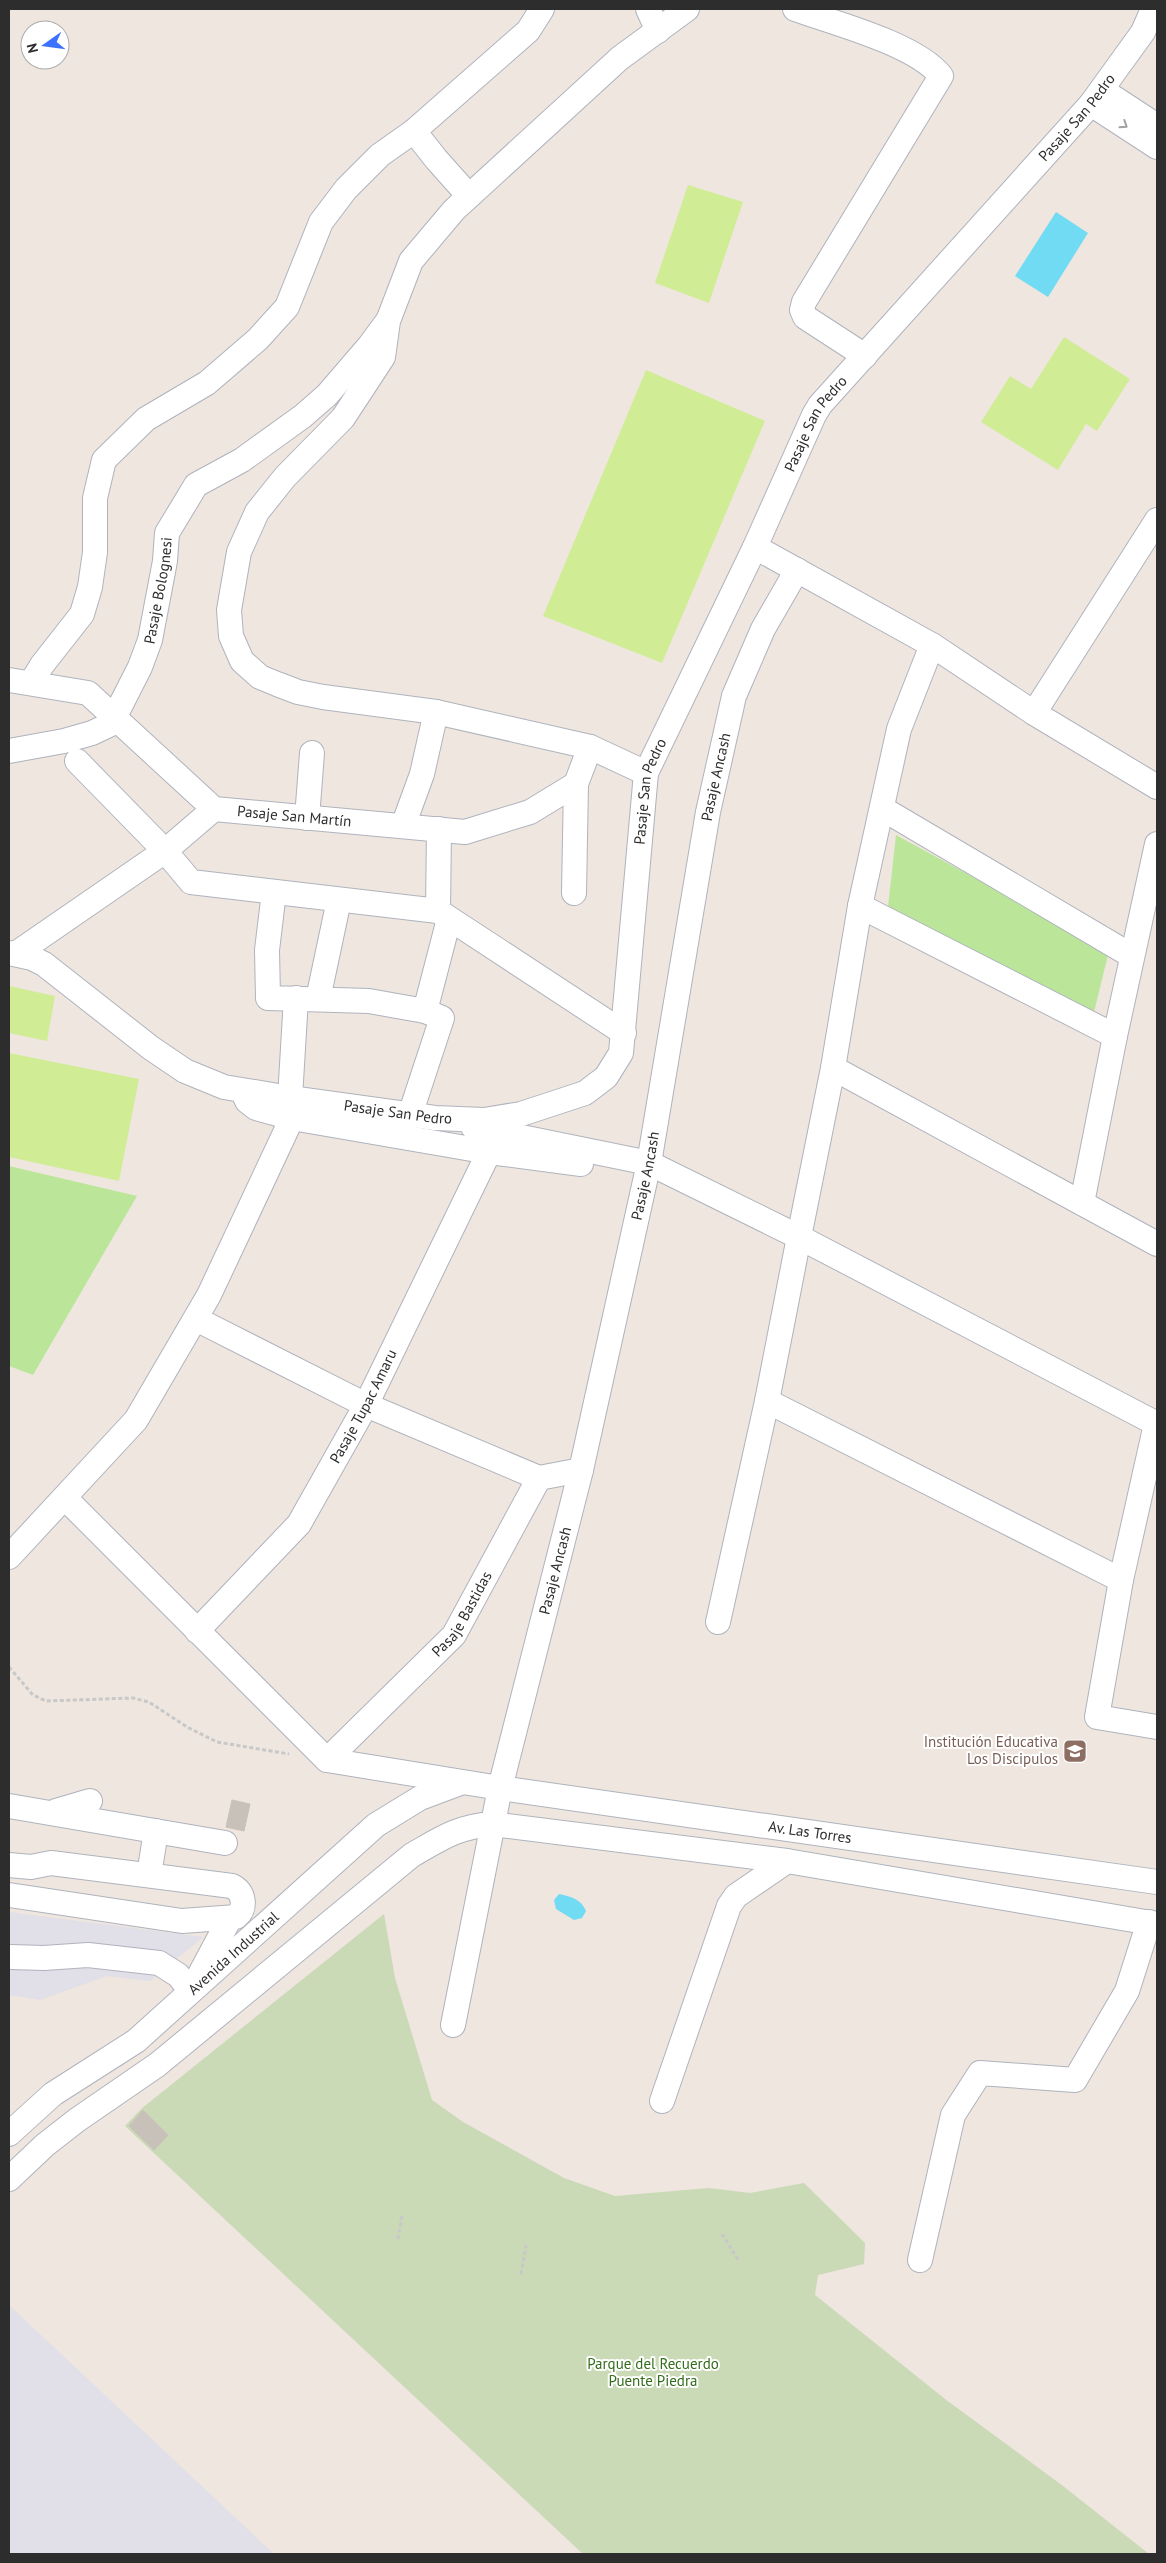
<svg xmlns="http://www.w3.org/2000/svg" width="1166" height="2563" font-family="'PT Sans',sans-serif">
  <rect width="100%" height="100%" fill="#eee6df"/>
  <g fill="#e1dfe7">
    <path d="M9,1912L203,1937L150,1981L107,1976L40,2000L9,1995Z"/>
    <path d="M9,2305L274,2554H9Z"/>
  </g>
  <g fill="#bbe69a">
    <path d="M896,835L1109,951L1094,1012L888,907Z"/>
    <path d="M9,1166L137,1196L33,1375L9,1366Z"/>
  </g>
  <path fill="#cad9b6" d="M384,1914L395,1978L432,2100L463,2122L564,2178L615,2196L709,2188L750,2193L804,2183L865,2243L864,2264L818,2275L815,2295L945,2399L1063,2486L1149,2554H583L125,2126L141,2109Z"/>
  <g fill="#d0ed96">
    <path d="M688,185L743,202L709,303L655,283Z"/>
    <path d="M1064,337L1130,379L1097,431L1086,424L1058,470L981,422L1010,376L1031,389Z"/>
    <path d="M646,370L765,421L662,663L543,616Z"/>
    <path d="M9,986L55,996L47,1041L9,1033Z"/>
    <path d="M9,1053L139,1079L119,1181L9,1157Z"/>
  </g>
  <g fill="#70dbf2">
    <path d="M1056,212L1088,233L1048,297L1015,276Z"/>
    <path d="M559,1894C572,1897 581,1899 586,1911L582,1918L574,1920L556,1909L554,1900Z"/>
  </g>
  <g fill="#c7c1ba" stroke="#cac2b8">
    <path d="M232,1800L250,1804L244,1831L226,1827Z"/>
    <path d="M143,2110L168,2135L154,2150L129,2126Z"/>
  </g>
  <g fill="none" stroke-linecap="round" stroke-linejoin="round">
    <g stroke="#afb3bd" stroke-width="26">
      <g id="minor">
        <path d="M648,9L658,31"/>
        <path d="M795,9C834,23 916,44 941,76L804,302L802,310L805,317L865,356"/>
        <path d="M1102,90L1157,126"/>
        <path d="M1091,104L1157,147"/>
        <path d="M414,131L436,159L469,196"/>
        <path d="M755,547L932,645L1034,713L1157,787"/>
        <path id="s1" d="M9,680L88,693L214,809L465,832L530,812L576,784L590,747"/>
        <path d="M31,683L42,665L82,614L90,587L95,552V498L104,460L146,419L207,383L258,339L287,307L321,222L346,189L380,155L414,131L528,31L542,9"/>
        <path d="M1034,713L1157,520"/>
        <path id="s2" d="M9,751L64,741L92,733L111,724L140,667L150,640L165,561L167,533L196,485L242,460L303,416L327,395L370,345L387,322"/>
        <path d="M77,761L165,851L191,882L438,911L624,1033"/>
        <path d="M646,773L590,747L436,712L323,697L298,692L277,684L260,677L242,661L231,636L229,610L239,552L257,512L285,477L343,418L383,357L388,321L411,261L454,210L620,58L687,9"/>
        <path d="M883,809L1132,956"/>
        <path d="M307,818L312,753"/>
        <path d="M403,826L422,774L436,712"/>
        <path d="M274,892L267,950L268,998L369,1001L425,1011"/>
        <path d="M574,893L576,784"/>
        <path d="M860,906L1115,1036"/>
        <path d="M438,911L439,829"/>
        <path id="s3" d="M9,953L32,958L44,964L151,1048L185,1071L224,1087L290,1098L435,1118L484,1120L521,1114L585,1093L606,1077L621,1053L646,773L755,547L814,415L820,405L1091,104L1143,32L1153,9"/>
        <path d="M17,953L165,851L214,809"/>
        <path d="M318,999L339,900"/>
        <path d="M833,1068L1157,1244"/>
        <path d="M243,1092L247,1101L256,1108L292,1118L489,1152L581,1164"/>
        <path d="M290,1098L296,998"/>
        <path d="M410,1115L442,1018L425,1011L449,919"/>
        <path d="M473,1127L649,1163L799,1237L1157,1424"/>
        <path d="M1082,1203L1115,1036L1157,844"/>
        <path d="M196,1319L366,1405L539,1478"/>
        <path d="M767,1401L1121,1580"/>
        <path d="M1156,1424L1121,1580L1097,1717L1157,1727"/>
        <path id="s4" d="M65,1498L327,1760L500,1788L1157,1882"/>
        <path d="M9,1557L136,1420L209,1295L292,1118"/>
        <path d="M718,1622L767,1401L799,1237L833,1068L860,906L899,729L932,645"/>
        <path id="s5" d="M197,1631L299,1524L366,1405L489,1152"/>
        <path id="s6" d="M327,1760L454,1635L539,1478L581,1470"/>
        <path d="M9,1806L225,1843"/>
        <path d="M56,1811L90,1801"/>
        <path d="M9,1865L31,1867L51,1863L232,1886C244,1892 247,1908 236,1917L182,1921L9,1895"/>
        <path d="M149,1875L156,1831"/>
        <path d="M11,1957L44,1958L88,1955L159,1963L178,1975L191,1991L230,1918"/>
        <path id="s7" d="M453,2025L500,1788L581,1470L649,1163L708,812L734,696L763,629L797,570"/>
        <path d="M662,2101L729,1906L736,1896L787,1861"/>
        <path id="s8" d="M9,2134L53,2094L136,2041L376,1825L420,1798L460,1783"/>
        <path d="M9,2179L45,2145L77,2120L157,2065L412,1855C442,1838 457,1827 492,1824L787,1861L1157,1924"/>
        <path d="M920,2260L953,2115L980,2073L1075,2080L1127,1991L1149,1922"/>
      </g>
    </g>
    <g stroke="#c8c8c8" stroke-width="3" stroke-dasharray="4 2.5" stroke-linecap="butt">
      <path d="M9,1667L33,1695L46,1701L133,1698L149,1702L187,1727L217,1742L289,1754"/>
      <path d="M722,2234L739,2261"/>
      <path d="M398,2239L402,2216"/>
      <path d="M521,2274L526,2245"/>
    </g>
    <use href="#minor" stroke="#fff" stroke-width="24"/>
  </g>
  <defs><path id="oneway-chevron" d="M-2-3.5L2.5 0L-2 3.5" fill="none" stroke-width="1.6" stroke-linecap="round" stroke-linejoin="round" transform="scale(1.25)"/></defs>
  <use stroke="#a0a0a0" href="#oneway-chevron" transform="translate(1124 125) rotate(33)"/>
  <defs>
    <g id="school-square" transform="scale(1.25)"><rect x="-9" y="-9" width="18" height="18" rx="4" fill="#8d6e63" stroke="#fff"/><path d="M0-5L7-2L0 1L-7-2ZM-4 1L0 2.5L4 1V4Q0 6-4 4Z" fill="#fff"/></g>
  </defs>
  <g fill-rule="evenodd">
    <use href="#school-square" x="1075" y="1751"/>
  </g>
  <g text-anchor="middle" stroke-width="4" stroke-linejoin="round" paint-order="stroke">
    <g font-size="15" fill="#2d2d2d" stroke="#fff">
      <text dy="5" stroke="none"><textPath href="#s3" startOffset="1752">Pasaje San Pedro</textPath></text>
      <text dy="5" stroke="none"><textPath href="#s3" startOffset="1348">Pasaje San Pedro</textPath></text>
      <text dy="5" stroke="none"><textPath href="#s2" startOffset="249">Pasaje Bolognesi</textPath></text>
      <text dy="5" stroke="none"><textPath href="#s7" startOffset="1276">Pasaje Ancash</textPath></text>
      <text dy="5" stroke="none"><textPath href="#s3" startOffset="942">Pasaje San Pedro</textPath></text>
      <text dy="5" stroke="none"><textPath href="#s1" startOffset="332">Pasaje San Martín</textPath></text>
      <text dy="5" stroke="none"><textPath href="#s3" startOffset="432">Pasaje San Pedro</textPath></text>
      <text dy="5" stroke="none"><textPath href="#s7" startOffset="871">Pasaje Ancash</textPath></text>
      <text dy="5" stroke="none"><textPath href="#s5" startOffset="282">Pasaje Tupac Amaru</textPath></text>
      <text dy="5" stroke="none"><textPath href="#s7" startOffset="466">Pasaje Ancash</textPath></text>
      <text dy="5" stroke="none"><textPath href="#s6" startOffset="200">Pasaje Bastidas</textPath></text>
      <text dy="5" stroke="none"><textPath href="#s4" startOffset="859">Av. Las Torres</textPath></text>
      <text dy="5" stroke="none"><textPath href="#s8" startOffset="289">Avenida Industrial</textPath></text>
    </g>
    <g font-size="15" fill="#785e54" stroke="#fff" text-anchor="end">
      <text x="1058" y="1747">Institución Educativa<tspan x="1058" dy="17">Los Discipulos</tspan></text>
    </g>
    <g font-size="15" fill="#326d19" stroke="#fff">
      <text x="653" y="2369">Parque del Recuerdo<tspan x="653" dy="17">Puente Piedra</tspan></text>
    </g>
  </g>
  <rect width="1166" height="2563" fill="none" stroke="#2d2d2d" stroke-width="20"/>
  <g transform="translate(45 45) rotate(256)"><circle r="24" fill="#ffffff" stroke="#ababab"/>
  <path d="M0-4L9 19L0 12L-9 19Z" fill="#3c72ff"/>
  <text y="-8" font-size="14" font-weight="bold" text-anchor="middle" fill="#2d2d2d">N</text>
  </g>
</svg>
